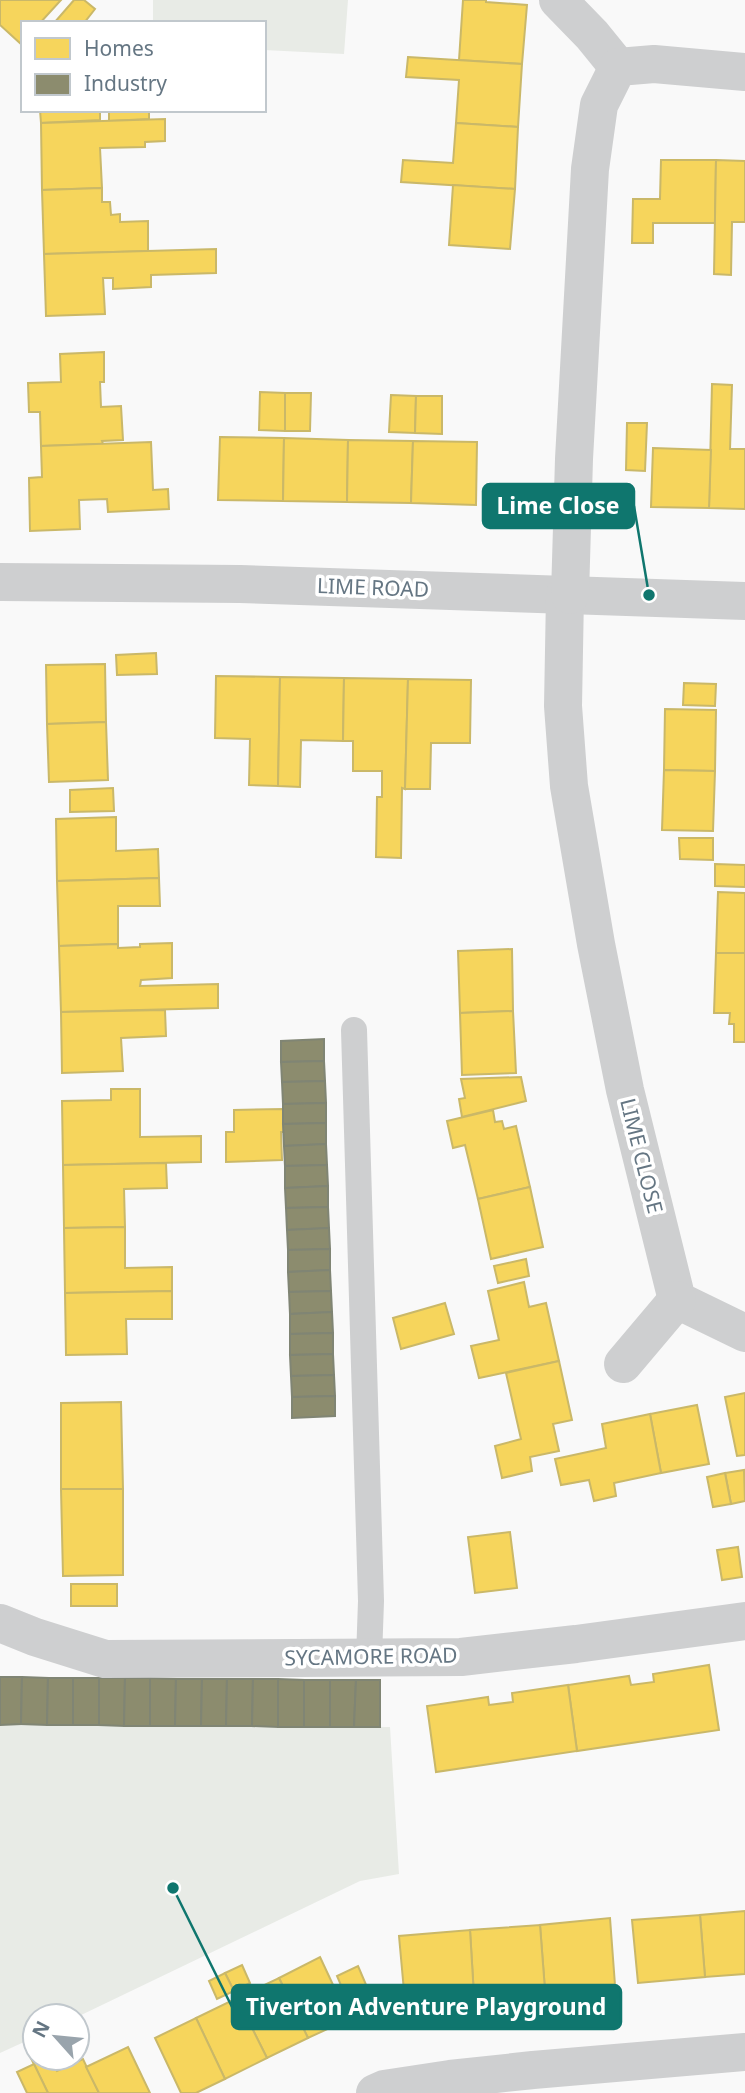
<svg xmlns="http://www.w3.org/2000/svg" width="745" height="2093" font-family="'Noto Sans',sans-serif">
  <rect width="100%" height="100%" fill="#f9f9f9"/>
  <g fill="#e8ebe6">
    <path d="M153,0H348L344,54L264,50V23H153Z"/>
    <path d="M0,1724L390,1727L399,1874L360,1881L77,2017L35,2016V2037L0,2053Z"/>
  </g>
  <g fill="#f6d55c" stroke="#cab868" stroke-width="2">
    <path d="M0,0H61L40,23H23V42L21,44L0,25Z"/>
    <path d="M74,0H84L95,9L84,23H54Z"/>
    <path d="M463,0H486V2L527,5L522,64L459,60Z"/>
    <path d="M408,57L522,64L518,127L456,123L459,80L406,77Z"/>
    <path d="M40,110H100V120L41,123Z"/>
    <path d="M109,110H149V119L109,121Z"/>
    <path d="M165,119V141L145,142V147L100,148L102,188L42,190L41,123Z"/>
    <path d="M456,123L518,127L515,189L401,182L403,160L453,163Z"/>
    <path d="M661,160H716L715,223H653V243H632L633,199H660Z"/>
    <path d="M716,160L745,161V222H732L731,275L714,274Z"/>
    <path d="M453,185L515,189L510,249L449,245Z"/>
    <path d="M102,188V202H110L111,215L120,214V222L148,221V251L44,254L42,190Z"/>
    <path d="M216,249V273L151,275V287L113,289V278H103L105,314L46,316L44,254Z"/>
    <path d="M104,352V382H100L101,407L121,406L123,440L102,441L103,444L41,446L40,412H29L28,383L61,382L60,354Z"/>
    <path d="M712,384L732,385L730,449H745V509L709,508Z"/>
    <path d="M260,392L285,393V431L259,430Z"/>
    <path d="M285,393H311L310,431H285Z"/>
    <path d="M391,395L416,396L415,433L389,432Z"/>
    <path d="M416,396H442V434L415,433Z"/>
    <path d="M627,423H647L645,471L626,470Z"/>
    <path d="M220,437L284,438L283,501L218,500Z"/>
    <path d="M284,438L348,440L347,502L283,501Z"/>
    <path d="M348,440L413,441L411,503L347,502Z"/>
    <path d="M413,441L477,442L476,505L411,503Z"/>
    <path d="M151,442L153,490L168,489L169,509L108,512L107,499L79,500L80,529L30,531L29,478L42,477L41,446Z"/>
    <path d="M653,448L711,450L709,508L651,507Z"/>
    <path d="M156,653L157,674L117,675L116,655Z"/>
    <path d="M105,664L106,722L47,724L46,665Z"/>
    <path d="M216,676L280,677L278,786L249,785L250,739L215,738Z"/>
    <path d="M280,677L344,678L343,741L301,740L300,787L278,786Z"/>
    <path d="M344,678L408,679L405,789L402,788L401,858L376,857L377,797H382V771H353V741H343Z"/>
    <path d="M408,679L471,680L470,743H431L430,789H405Z"/>
    <path d="M684,683L716,684L715,706L683,705Z"/>
    <path d="M665,709L716,710L715,771L664,770Z"/>
    <path d="M106,722L108,780L49,782L47,724Z"/>
    <path d="M664,770L715,771L713,831L662,830Z"/>
    <path d="M113,788L114,811L70,812V790Z"/>
    <path d="M116,817V851L158,849L159,878L57,881L56,819Z"/>
    <path d="M679,838H713V860L680,859Z"/>
    <path d="M715,864L745,865V887L715,886Z"/>
    <path d="M159,878L160,906H118V944L59,946L57,881Z"/>
    <path d="M718,892L745,893V953H716Z"/>
    <path d="M172,943V978L141,980L140,986L218,984V1008L61,1012L59,946L118,944V948L140,947V944Z"/>
    <path d="M512,949L513,1011L460,1013L458,951Z"/>
    <path d="M716,953H745V1042H734V1024H729L730,1013H714Z"/>
    <path d="M165,1010L166,1036L121,1038L123,1071L62,1073L61,1012Z"/>
    <path d="M513,1011L516,1073L462,1075L460,1013Z"/>
    <path d="M521,1077L526,1101L462,1117L459,1099L465,1098L461,1079Z"/>
    <path d="M111,1089H140V1137L201,1136V1162L63,1165L62,1101L111,1100Z"/>
    <path d="M283,1109L284,1132H281L282,1160L226,1162V1132H234V1110Z"/>
    <path d="M493,1110L495,1122L502,1121L504,1129L516,1126L530,1187L478,1199L465,1145L453,1148L447,1121Z"/>
    <path d="M166,1163L167,1188L124,1189L125,1227L64,1228L63,1165Z"/>
    <path d="M530,1187L543,1247L491,1259L478,1199Z"/>
    <path d="M125,1227V1268L172,1267V1291L65,1293L64,1228Z"/>
    <path d="M526,1259L529,1276L498,1283L494,1266Z"/>
    <path d="M524,1282L529,1307L546,1303L559,1361L479,1378L471,1346L499,1340L488,1291Z"/>
    <path d="M172,1291V1319H126L127,1354L66,1355L65,1293Z"/>
    <path d="M445,1303L454,1334L401,1349L393,1318Z"/>
    <path d="M559,1361L572,1420L553,1424L559,1451L530,1457L532,1471L502,1478L495,1446L521,1439L506,1373Z"/>
    <path d="M745,1393V1455L737,1456L725,1397Z"/>
    <path d="M121,1402L123,1489H61V1403Z"/>
    <path d="M697,1405L709,1464L661,1473L650,1414Z"/>
    <path d="M650,1414L661,1473L614,1483L616,1496L594,1501L589,1480L561,1485L555,1459L606,1448L602,1424Z"/>
    <path d="M744,1470L745,1501L731,1504L725,1473Z"/>
    <path d="M725,1473L731,1504L713,1507L707,1477Z"/>
    <path d="M61,1489H123V1575L63,1576Z"/>
    <path d="M510,1532L517,1588L475,1593L468,1537Z"/>
    <path d="M738,1547L742,1577L722,1580L717,1550Z"/>
    <rect x="71" y="1584" width="46" height="22"/>
    <path d="M709,1665L719,1730L577,1751L568,1685L629,1676L631,1685L654,1682L653,1674Z"/>
    <path d="M568,1685L577,1751L436,1772L427,1706L488,1697L489,1705L513,1702L512,1693Z"/>
    <path d="M745,1911V1974L705,1977L700,1915Z"/>
    <path d="M700,1915L705,1977L638,1983L632,1920Z"/>
    <path d="M610,1918L615,1985L545,1990L540,1925Z"/>
    <path d="M540,1925L545,1990L474,1996L470,1930Z"/>
    <path d="M470,1930L474,1996L405,2002L399,1936Z"/>
    <path d="M320,1957L349,2019L308,2038L279,1978Z"/>
    <path d="M242,1965L250,1983L234,1991L225,1973Z"/>
    <path d="M358,1966L367,1987L346,1997L337,1976Z"/>
    <path d="M225,1973L234,1991L217,1999L209,1981Z"/>
    <path d="M279,1978L308,2038L267,2058L237,1998Z"/>
    <path d="M237,1998L267,2058L225,2079L196,2018Z"/>
    <path d="M196,2018L225,2079L196,2093H181L155,2038Z"/>
    <path d="M35,2042V2058H51L57,2071L83,2059L99,2093H48L25,2046Z"/>
    <path d="M128,2047L150,2093H99L86,2067Z"/>
    <path d="M34,2064L48,2093H27L17,2072Z"/>
  </g>
  <g fill="#8c8c6e" stroke="#808574" stroke-width="2">
    <path d="M324,1039V1061L281,1062V1041Z"/>
    <path d="M324,1061L325,1081L282,1082L281,1062Z"/>
    <path d="M325,1081L326,1103L283,1104L282,1082Z"/>
    <path d="M326,1103V1123L283,1124V1104Z"/>
    <path d="M326,1123V1144L284,1146L283,1124Z"/>
    <path d="M326,1144L327,1165L285,1166L284,1146Z"/>
    <path d="M327,1165L328,1186L285,1188V1166Z"/>
    <path d="M328,1186V1207L286,1208L285,1188Z"/>
    <path d="M328,1207L329,1228L287,1230L286,1208Z"/>
    <path d="M329,1228L330,1249L288,1250L287,1230Z"/>
    <path d="M330,1249V1270L288,1272V1250Z"/>
    <path d="M330,1270L331,1291L289,1292L288,1272Z"/>
    <path d="M331,1291L332,1312L290,1314L289,1292Z"/>
    <path d="M332,1312L333,1333L290,1334V1314Z"/>
    <path d="M333,1333V1354L290,1355V1334Z"/>
    <path d="M333,1354L334,1375L291,1376L290,1355Z"/>
    <path d="M334,1375L335,1396L292,1397L291,1376Z"/>
    <path d="M335,1396V1416L292,1418V1397Z"/>
    <path d="M0,1677H22L21,1724L0,1725Z"/>
    <path d="M22,1677L48,1678L47,1725L21,1724Z"/>
    <path d="M48,1678H73V1725H47Z"/>
    <rect x="73" y="1678" width="26" height="47"/>
    <path d="M99,1678H125L124,1726L99,1725Z"/>
    <path d="M125,1678H150V1726H124Z"/>
    <path d="M150,1678L176,1679L175,1726H150Z"/>
    <path d="M176,1679H202L201,1726H175Z"/>
    <path d="M202,1679H227L226,1726H201Z"/>
    <path d="M227,1679H253L252,1726H226Z"/>
    <path d="M253,1679H278V1727L252,1726Z"/>
    <path d="M278,1679L304,1680V1727H278Z"/>
    <rect x="304" y="1680" width="26" height="47"/>
    <path d="M330,1680H356L354,1727H330Z"/>
    <path d="M356,1680H380V1727H354Z"/>
  </g>
  <g fill="none" stroke-linecap="round" stroke-linejoin="round">
    <path stroke="#cecfd0" stroke-width="26" d="M354,1030L371,1601L369,1658"/>
    <g stroke="#cecfd0" stroke-width="38">
      <path d="M558,0L592,35L618,67"/>
      <path d="M0,582L240,584L745,601"/>
      <path d="M565,595L563,706L569,786L596,944L625,1090L677,1300L745,1333"/>
      <path d="M570,595L574,459L590,169L599,105L618,67L654,64L745,72"/>
      <path d="M623,1364L677,1300"/>
      <path d="M0,1623L35,1637L105,1659L461,1657L576,1644L745,1621"/>
      <path d="M375,2093L384,2089L450,2079L533,2070L745,2052"/>
    </g>
  </g>
  <g text-anchor="middle" stroke-width="7" stroke-linejoin="round" paint-order="stroke">
    <g font-size="21" fill="#657683" stroke="#fff">
      <text transform="translate(373 588) rotate(2)" y="7">LIME ROAD</text>
      <text transform="translate(641 1156) rotate(76)" y="7">LIME CLOSE</text>
      <text transform="translate(371 1657) rotate(-1)" y="7">SYCAMORE ROAD</text>
    </g>
  </g>
  <path fill="none" stroke="#0f766e" stroke-width="2.5" d="M649 595L634 506M173 1888L232 2007"/>
  <g fill="#0f766e" stroke="#fff" stroke-width="2.5">
    <circle cx="649" cy="595" r="7"/>
    <circle cx="173" cy="1888" r="7"/>
  </g>
  <g fill="#0f766e" stroke="#0f766e" stroke-width="2.5">
    <rect x="483" y="484" width="151" height="44" rx="7"/>
    <rect x="232" y="1985" width="389" height="44" rx="7"/>
  </g>
  <g font-size="23" text-anchor="middle" font-weight="bold" fill="#fff">
    <text x="558" y="514">Lime Close</text>
    <text x="426" y="2015">Tiverton Adventure Playground</text>
  </g>
  <rect x="21" y="21" width="245" height="91" fill="#ffffff" stroke="#c1c8cd" stroke-width="2"/>
  <rect x="35" y="38" width="35" height="21" fill="#f6d55c" stroke="#c1c8cd" stroke-width="2"/>
  <text x="84" y="56" font-size="21" fill="#657683">Homes</text>
  <rect x="35" y="74" width="35" height="21" fill="#8c8c6e" stroke="#c1c8cd" stroke-width="2"/>
  <text x="84" y="91" font-size="21" fill="#657683">Industry</text>
  <g transform="translate(56 2037) rotate(297)"><circle r="33" fill="#ffffff" stroke="#c1c8cd" stroke-width="2"/>
  <path d="M0-5L12 26L0 18L-12 26Z" fill="#99a4ac"/>
  <text y="-10" font-size="19" font-weight="bold" text-anchor="middle" fill="#657683">N</text>
  </g>
</svg>
